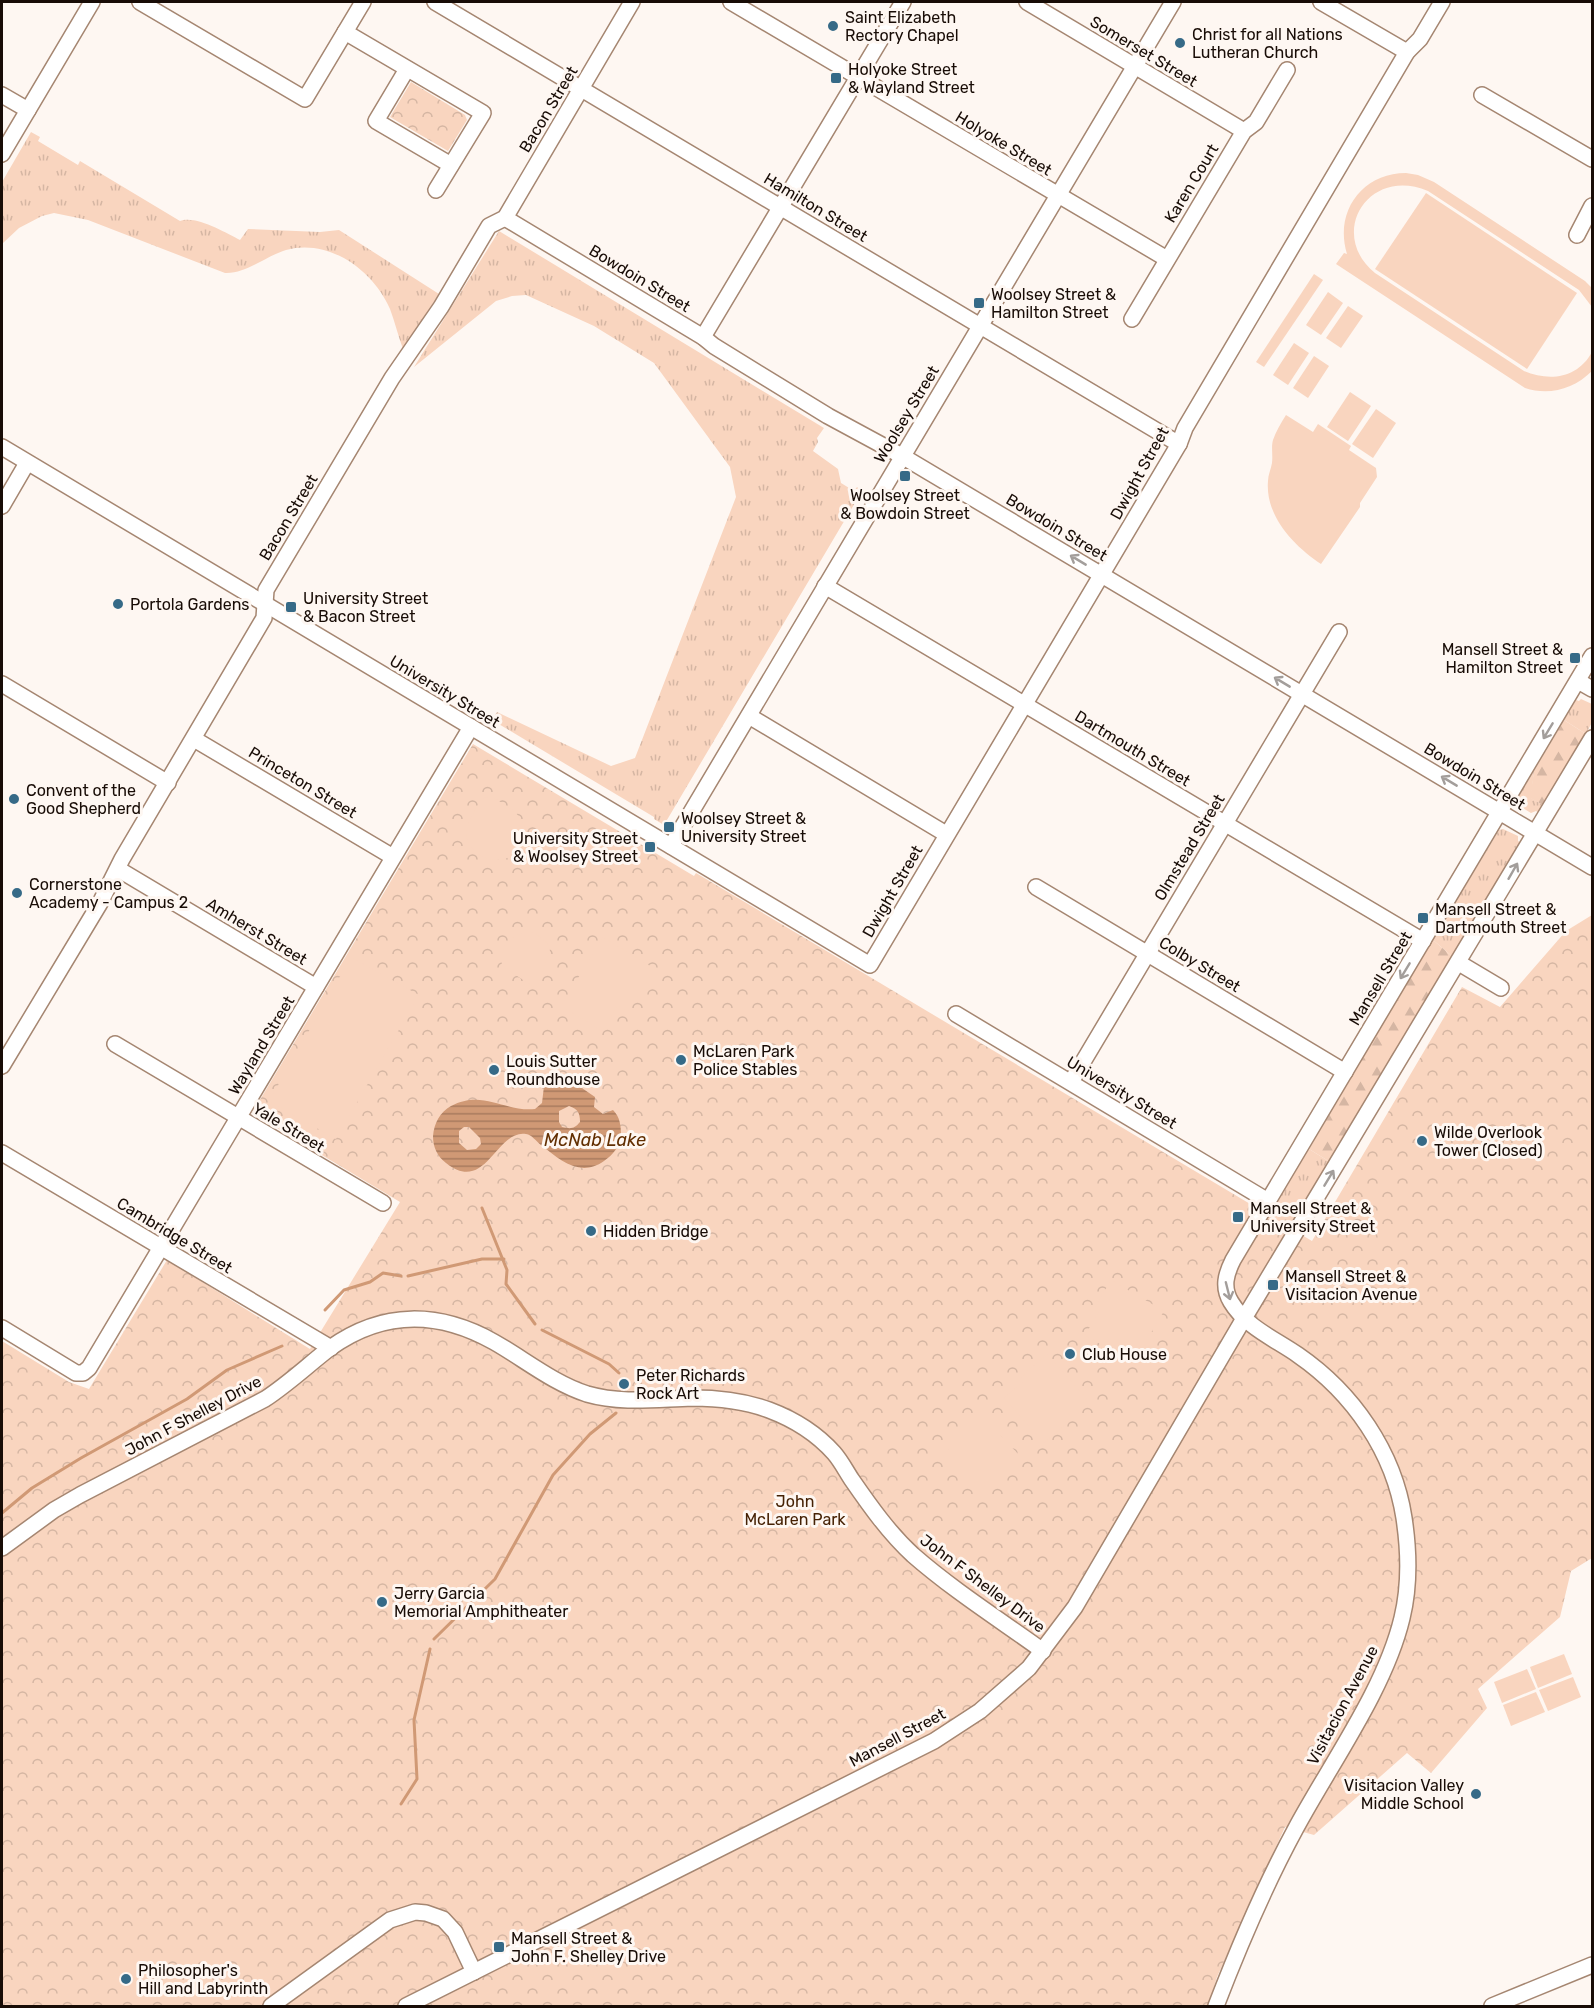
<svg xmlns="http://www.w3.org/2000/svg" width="1594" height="2008" font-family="Rubik,sans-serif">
  <defs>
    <pattern id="grass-tufts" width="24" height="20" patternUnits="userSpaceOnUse" patternTransform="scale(1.5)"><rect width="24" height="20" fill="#f9d5bf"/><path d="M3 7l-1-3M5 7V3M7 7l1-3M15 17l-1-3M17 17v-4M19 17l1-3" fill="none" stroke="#d5b6a3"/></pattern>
    <pattern id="forest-firs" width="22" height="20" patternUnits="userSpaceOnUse" patternTransform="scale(1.5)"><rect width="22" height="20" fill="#f9d5bf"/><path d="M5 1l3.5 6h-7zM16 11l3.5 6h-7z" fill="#d5b6a3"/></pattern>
    <pattern id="park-crowns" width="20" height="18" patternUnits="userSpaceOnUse" patternTransform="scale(1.5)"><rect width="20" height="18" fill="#f9d5bf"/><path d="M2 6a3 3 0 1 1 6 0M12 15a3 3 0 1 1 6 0" fill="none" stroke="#d5b6a3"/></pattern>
    <pattern id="water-rules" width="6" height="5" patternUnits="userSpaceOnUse" patternTransform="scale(1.5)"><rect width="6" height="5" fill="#d09975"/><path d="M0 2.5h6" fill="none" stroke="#a87b5e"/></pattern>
  </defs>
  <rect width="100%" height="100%" fill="#fef7f2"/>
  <g fill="url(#grass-tufts)">
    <path d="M31,132L40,137L38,141L78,165L80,161L180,221C196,215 226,233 240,240L248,229L320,232L339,230L439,294L403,349C398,336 395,322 390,309C373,270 329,238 286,250C266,256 246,274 225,273L88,220L54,213L42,216L19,228L2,244V182Z"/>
    <path d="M499,231L824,428L817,438L818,442L813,451L838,469L841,483L854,491L857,487L862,491L664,825L654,819V817L492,720L497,712L611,766L635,758L736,497L730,467L654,363L594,326L526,295L512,296L496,301L414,367Z"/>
    <path d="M1581,699L1592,704V722L1586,734L1564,720L1576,700L1579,701Z"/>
    <path d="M1534,771L1531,798L1543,805L1539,813L1536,811L1531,813L1521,807L1517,799Z"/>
    <path d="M1503,829L1518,836V841L1521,843L1453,957L1433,940L1499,830Z"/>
    <path d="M1309,1149L1330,1162L1291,1229L1269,1216Z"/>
  </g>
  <g fill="url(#forest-firs)">
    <path d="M1564,720L1586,734L1543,805L1530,798L1534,771Z"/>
    <path d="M1433,940L1453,957L1330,1162L1309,1149Z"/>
  </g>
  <g fill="url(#park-crowns)">
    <path d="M411,82L465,115L467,120L448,151L390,117Z"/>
    <path d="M473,744L694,876L696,873L1312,1241L1462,987L1500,1007L1566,931L1592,915V1558L1571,1571L1560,1617L1478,1689L1487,1708L1431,1773L1407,1753L1314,1835L1285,1827L1217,1977L1208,2006H2V1341L69,1382L89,1389L167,1260L310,1349L400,1202L252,1113Z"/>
  </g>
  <g fill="#f9d5bf">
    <path d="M1406,173L1418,175L1434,182L1585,281L1592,288V307L1579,290L1428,191C1368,166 1327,234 1375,273L1524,371C1550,382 1578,378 1592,352V371C1574,389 1549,396 1525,388L1336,264L1344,253L1347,254C1334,212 1362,173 1406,173Z"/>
    <path d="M1426,193L1577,293L1527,369L1375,269Z"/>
    <path d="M1314,274L1323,280L1264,367L1256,362Z"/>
    <path d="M1328,292L1343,303L1321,335L1306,325Z"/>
    <path d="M1348,306L1363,316L1341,348L1326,338Z"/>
    <path d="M1294,343L1309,353L1288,385L1273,375Z"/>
    <path d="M1314,356L1329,366L1308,398L1293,388Z"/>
    <path d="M1350,392L1371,406L1348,441L1327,427Z"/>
    <path d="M1376,409L1396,423L1373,458L1352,444Z"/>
    <path d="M1286,415L1313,432L1318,424L1351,446L1349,450L1376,468L1377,477L1360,503V507L1321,564C1294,546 1265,516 1268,481C1268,475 1271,469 1272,463C1273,455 1271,447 1273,440C1276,431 1281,423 1286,415Z"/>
    <path d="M491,796C500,802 514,809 520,818C545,851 490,877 471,846C468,842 466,837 466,833C467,822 477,808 481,799Z"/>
    <path d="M531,932L535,933L549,945L550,950L537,989L502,966C499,945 510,934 531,932Z"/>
    <path d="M603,937L655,969L628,1011L618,1005L602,1031L561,1006Z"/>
    <path d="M351,957L419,995L336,1139L269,1101Z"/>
    <path d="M1111,1280L1164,1311L1151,1333L1155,1335L1137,1366L1085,1335L1099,1312L1094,1309Z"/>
    <path d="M1047,1354L1087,1399L1068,1415L1072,1419L1044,1443L1004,1398L1024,1381L1021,1377Z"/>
    <path d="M978,1417H984L1018,1454V1460L980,1495L945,1457V1452L961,1437L959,1434Z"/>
    <path d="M1564,1654L1572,1674L1538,1688L1530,1667Z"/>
    <path d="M1527,1669L1536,1689L1502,1703L1494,1682Z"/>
    <path d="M1573,1677L1581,1697L1548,1711L1539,1690Z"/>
    <path d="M1536,1692L1545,1712L1511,1726L1503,1705Z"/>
  </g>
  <path fill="url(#water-rules)" fill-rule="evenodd" d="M557,1080L576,1084L595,1097L594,1107L603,1114L613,1110C620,1117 621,1126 621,1135C620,1146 613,1155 604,1161C580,1178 560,1160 541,1145C536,1141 532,1135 526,1134C496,1129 486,1195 446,1163C437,1156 433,1147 433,1136C434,1123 440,1112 451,1106C483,1089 504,1112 535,1109L542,1103L544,1086ZM569,1106C578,1109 580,1113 580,1122C574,1129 571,1129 562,1127L559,1122V1111ZM464,1127H469L480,1138L481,1144L476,1149L467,1150L459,1143V1131Z"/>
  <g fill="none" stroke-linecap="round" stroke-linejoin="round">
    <g stroke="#d09975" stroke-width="3">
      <path d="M482,1208L507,1270L506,1284L535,1324"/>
      <path d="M408,1276L482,1259H504"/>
      <path d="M325,1310L344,1290L370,1282L383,1273L401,1276"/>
      <path d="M542,1330L609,1364L619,1373"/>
      <path d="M623,1383L624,1391"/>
      <path d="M2,1513L32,1488L81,1458L187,1399L227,1370L282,1346"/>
      <path d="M434,1639L495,1579L553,1475L590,1434L616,1413"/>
      <path d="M401,1804L417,1779L414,1720L430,1649"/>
    </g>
    <g stroke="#a58671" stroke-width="18">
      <g id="minor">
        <path d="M140,2L305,99L363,2"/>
        <path d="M435,2L1179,444"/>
        <path d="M731,2L1167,259"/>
        <path d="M1027,2L1244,131"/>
        <path d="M1321,2L1407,52"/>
        <path d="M345,32L483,113L436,190"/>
        <path d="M407,69L376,121L451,165"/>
        <path d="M2,95L28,110"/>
        <path d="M1482,95L1592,159"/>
        <path d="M2,154L92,2"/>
        <path d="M505,218L703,337L714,346L828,416L902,456L1592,867"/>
        <path d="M1577,235L1592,206"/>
        <path d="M1132,319L1244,131L1256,122L1287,70"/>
        <path d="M703,337L903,2"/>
        <path d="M2,447L870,965L1179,444L1185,428L1407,52L1420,39L1442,2"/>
        <path d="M2,506L27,463"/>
        <path d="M825,586L1423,941"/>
        <path d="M1578,681L1592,689"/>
        <path d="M2,684L168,783"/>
        <path d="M749,716L946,834"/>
        <path d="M194,739L393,857"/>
        <path d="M671,846L1173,2"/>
        <path d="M118,869L316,987"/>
        <path d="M1036,887L1345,1072"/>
        <path d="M1459,963L1501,988"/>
        <path d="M956,1014L1268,1201"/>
        <path d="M115,1044L383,1203"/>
        <path d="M2,1066L100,903L122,859L264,618L266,590L392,378L441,307L489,226L505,218L632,2"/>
        <path d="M1071,1082L1339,632"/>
        <path d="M2,1153L331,1348"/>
        <path d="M2,1328L76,1373H83L89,1368L471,727"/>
        <path d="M2,1548L54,1510L80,1495L265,1399C288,1384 308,1365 330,1348C383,1310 439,1311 494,1342C524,1359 553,1383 587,1394C622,1404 656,1399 692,1398C718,1398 745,1401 769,1410C793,1419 817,1434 834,1453C841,1461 846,1471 852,1480C870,1506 889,1533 913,1555C953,1590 1000,1620 1043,1651"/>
        <path d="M271,2006L390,1920L415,1912L426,1913L443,1919L455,1932L474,1972"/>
        <path d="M406,2006L934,1741L980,1711L1029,1668L1075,1607L1243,1320L1592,738"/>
        <path d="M1216,2006C1239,1946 1265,1885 1296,1828C1331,1763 1385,1689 1402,1618C1410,1585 1409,1551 1404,1518C1394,1452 1353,1393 1298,1355C1275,1339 1246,1327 1231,1302C1222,1287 1226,1274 1233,1260L1592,656"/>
        <path d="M1492,2006L1592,1965"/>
      </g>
    </g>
    <use href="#minor" stroke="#fff" stroke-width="15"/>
  </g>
  <defs><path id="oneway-shaft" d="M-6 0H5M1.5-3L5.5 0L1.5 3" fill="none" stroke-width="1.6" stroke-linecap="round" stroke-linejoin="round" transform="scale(1.5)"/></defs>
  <g stroke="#a39e9b">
    <use href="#oneway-shaft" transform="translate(1078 560) rotate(-149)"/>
    <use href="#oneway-shaft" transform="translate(1282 682) rotate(-149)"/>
    <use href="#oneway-shaft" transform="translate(1548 731) rotate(121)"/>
    <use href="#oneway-shaft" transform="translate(1449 781) rotate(-149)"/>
    <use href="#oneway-shaft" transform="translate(1513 871) rotate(-60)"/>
    <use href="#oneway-shaft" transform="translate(1405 971) rotate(121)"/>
    <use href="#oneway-shaft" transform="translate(1329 1178) rotate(-59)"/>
    <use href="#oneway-shaft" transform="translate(1228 1291) rotate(76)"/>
  </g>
  <g fill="#366a87" stroke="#fef7f2" stroke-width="2">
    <circle cx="833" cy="26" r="6"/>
    <circle cx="1180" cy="43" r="6"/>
    <rect x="830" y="72" width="12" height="12" rx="3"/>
    <rect x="973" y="297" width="12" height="12" rx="3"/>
    <rect x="899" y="470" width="12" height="12" rx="3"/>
    <circle cx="118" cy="604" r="6"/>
    <rect x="285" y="601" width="12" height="12" rx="3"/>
    <rect x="1569" y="652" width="12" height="12" rx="3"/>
    <circle cx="14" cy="799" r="6"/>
    <rect x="663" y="821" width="12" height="12" rx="3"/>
    <rect x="644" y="841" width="12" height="12" rx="3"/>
    <circle cx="17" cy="893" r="6"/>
    <rect x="1417" y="912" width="12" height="12" rx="3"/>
    <circle cx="681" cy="1060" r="6"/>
    <circle cx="494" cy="1070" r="6"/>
    <circle cx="1422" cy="1141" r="6"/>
    <rect x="1232" y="1211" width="12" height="12" rx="3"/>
    <circle cx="591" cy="1231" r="6"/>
    <rect x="1267" y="1279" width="12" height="12" rx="3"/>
    <circle cx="1070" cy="1354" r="6"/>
    <circle cx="624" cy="1384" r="6"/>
    <circle cx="382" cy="1602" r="6"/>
    <circle cx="1476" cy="1794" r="6"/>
    <rect x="493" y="1941" width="12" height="12" rx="3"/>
    <circle cx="126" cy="1979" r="6"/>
  </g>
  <g text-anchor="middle" stroke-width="6" stroke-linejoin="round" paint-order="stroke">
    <g font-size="16" fill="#180c06" stroke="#fef7f2" text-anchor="start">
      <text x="845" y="23">Saint Elizabeth<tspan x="845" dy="18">Rectory Chapel</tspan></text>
      <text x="1192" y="40">Christ for all Nations<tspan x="1192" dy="18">Lutheran Church</tspan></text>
      <text x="848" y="75">Holyoke Street<tspan x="848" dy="18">&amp; Wayland Street</tspan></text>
      <text x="991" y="300">Woolsey Street &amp;<tspan x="991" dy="18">Hamilton Street</tspan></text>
      <text x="905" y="501" text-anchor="middle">Woolsey Street<tspan x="905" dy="18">&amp; Bowdoin Street</tspan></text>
      <text x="303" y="604">University Street<tspan x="303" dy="18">&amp; Bacon Street</tspan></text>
      <text x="130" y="610">Portola Gardens</text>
      <text x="1563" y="655" text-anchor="end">Mansell Street &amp;<tspan x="1563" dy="18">Hamilton Street</tspan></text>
      <text x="26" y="796">Convent of the<tspan x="26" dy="18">Good Shepherd</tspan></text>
      <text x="681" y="824">Woolsey Street &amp;<tspan x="681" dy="18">University Street</tspan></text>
      <text x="638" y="844" text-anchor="end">University Street<tspan x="638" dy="18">&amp; Woolsey Street</tspan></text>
      <text x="29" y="890">Cornerstone<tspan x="29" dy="18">Academy - Campus 2</tspan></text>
      <text x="1435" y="915">Mansell Street &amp;<tspan x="1435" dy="18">Dartmouth Street</tspan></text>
      <text x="693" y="1057">McLaren Park<tspan x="693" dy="18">Police Stables</tspan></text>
      <text x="506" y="1067">Louis Sutter<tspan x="506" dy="18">Roundhouse</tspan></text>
      <text x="1434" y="1138">Wilde Overlook<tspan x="1434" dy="18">Tower (Closed)</tspan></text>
      <text x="1250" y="1214">Mansell Street &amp;<tspan x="1250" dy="18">University Street</tspan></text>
      <text x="603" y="1237">Hidden Bridge</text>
      <text x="1285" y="1282">Mansell Street &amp;<tspan x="1285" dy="18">Visitacion Avenue</tspan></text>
      <text x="1082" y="1360">Club House</text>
      <text x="636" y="1381">Peter Richards<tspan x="636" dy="18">Rock Art</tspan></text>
      <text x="394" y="1599">Jerry Garcia<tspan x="394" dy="18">Memorial Amphitheater</tspan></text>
      <text x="1464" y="1791" text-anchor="end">Visitacion Valley<tspan x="1464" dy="18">Middle School</tspan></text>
      <text x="511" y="1944">Mansell Street &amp;<tspan x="511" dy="18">John F. Shelley Drive</tspan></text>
      <text x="138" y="1976">Philosopher's<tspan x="138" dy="18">Hill and Labyrinth</tspan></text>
    </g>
    <g font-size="16" fill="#180c06" stroke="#fef7f2">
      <text transform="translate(1144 51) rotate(31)" y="6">Somerset Street</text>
      <text transform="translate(548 109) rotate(-59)" y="6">Bacon Street</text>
      <text transform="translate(1004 143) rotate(31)" y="6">Holyoke Street</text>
      <text transform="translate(1191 183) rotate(-59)" y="6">Karen Court</text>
      <text transform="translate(816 207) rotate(31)" y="6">Hamilton Street</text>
      <text transform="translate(640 278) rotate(31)" y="6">Bowdoin Street</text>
      <text transform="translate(906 414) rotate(-59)" y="6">Woolsey Street</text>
      <text transform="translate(1139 473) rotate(-61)" y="6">Dwight Street</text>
      <text transform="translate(288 517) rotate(-59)" y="6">Bacon Street</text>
      <text transform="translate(1057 527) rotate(31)" y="6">Bowdoin Street</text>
      <text transform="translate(445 691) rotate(31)" y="6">University Street</text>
      <text transform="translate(1133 748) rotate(31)" y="6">Dartmouth Street</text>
      <text transform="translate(1475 776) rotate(31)" y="6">Bowdoin Street</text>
      <text transform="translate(303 782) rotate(31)" y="6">Princeton Street</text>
      <text transform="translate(1189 847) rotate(-59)" y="6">Olmstead Street</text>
      <text transform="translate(892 891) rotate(-60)" y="6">Dwight Street</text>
      <text transform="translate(257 931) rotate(31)" y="6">Amherst Street</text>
      <text transform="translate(1200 964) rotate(31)" y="6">Colby Street</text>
      <text transform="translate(1380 978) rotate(-59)" y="6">Mansell Street</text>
      <text transform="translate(261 1045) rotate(-59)" y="6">Wayland Street</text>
      <text transform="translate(1122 1092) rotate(31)" y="6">University Street</text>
      <text transform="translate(289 1127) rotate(31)" y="6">Yale Street</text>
      <text transform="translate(175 1235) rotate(31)" y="6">Cambridge Street</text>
      <text transform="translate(193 1415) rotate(-28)" y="6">John F Shelley Drive</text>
      <text transform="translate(983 1583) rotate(37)" y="6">John F Shelley Drive</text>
      <text transform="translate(1342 1705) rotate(-62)" y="6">Visitacion Avenue</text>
      <text transform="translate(897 1737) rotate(-28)" y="6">Mansell Street</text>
    </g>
    <g font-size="16" fill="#462205" stroke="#fef7f2">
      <text x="795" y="1507">John<tspan x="795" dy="18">McLaren Park</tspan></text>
    </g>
    <g font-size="18" font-style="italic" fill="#622f02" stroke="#fef7f2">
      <text x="595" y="1146">McNab Lake</text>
    </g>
  </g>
  <rect width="1594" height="2008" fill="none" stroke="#180c06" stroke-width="6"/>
</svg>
